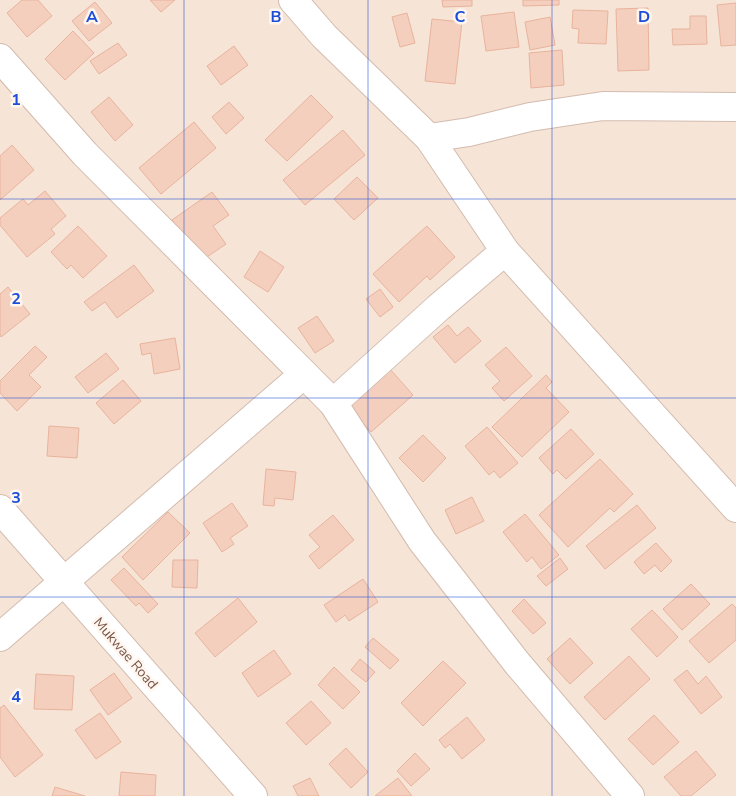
<svg xmlns="http://www.w3.org/2000/svg" width="736" height="796" font-family="'Nunito Sans',sans-serif">
  <rect width="100%" height="100%" fill="#fef3e8"/>
  <rect fill="#f6e4d6" x="0" y="0" width="736" height="796"/>
  <g fill="#f5cfbe" stroke="#e8b39d">
    <path d="M22,0H38L52,16L27,37L7,13Z"/>
    <path d="M150,0H175L161,12Z"/>
    <path d="M442,0H472V6L443,7Z"/>
    <path d="M523,0H559V5L523,6Z"/>
    <path d="M95,2L112,23L89,41L72,21Z"/>
    <path d="M736,3V45L721,46L717,5Z"/>
    <path d="M648,8L649,70L618,71L616,9Z"/>
    <path d="M573,10L608,11L606,44L578,43L579,29L572,28Z"/>
    <path d="M514,12L519,47L486,51L481,16Z"/>
    <path d="M407,13L415,43L400,47L392,17Z"/>
    <path d="M690,16H706L707,44L673,45L672,29H690Z"/>
    <path d="M550,17L555,45L530,50L525,22Z"/>
    <path d="M432,19L462,22L455,84L425,81Z"/>
    <path d="M73,31L94,53L65,80L45,59Z"/>
    <path d="M118,43L127,55L99,74L90,61Z"/>
    <path d="M234,46L248,65L221,85L207,66Z"/>
    <path d="M562,50L564,85L531,88L529,53Z"/>
    <path d="M311,95L333,117L287,161L265,140Z"/>
    <path d="M109,97L133,125L115,141L91,112Z"/>
    <path d="M229,102L244,118L226,134L212,117Z"/>
    <path d="M194,122L216,148L161,194L139,168Z"/>
    <path d="M343,130L365,155L305,205L283,180Z"/>
    <path d="M12,145L34,170L0,200V156Z"/>
    <path d="M357,177L378,198L354,220L334,199Z"/>
    <path d="M45,191L66,216L51,229L55,234L27,257L0,225V218L23,199L28,205Z"/>
    <path d="M212,192L229,215L213,226L226,244L201,261L172,220Z"/>
    <path d="M78,226L107,256L83,278L71,265L67,269L51,252Z"/>
    <path d="M427,226L455,257L430,280L427,276L399,302L373,274Z"/>
    <path d="M260,251L284,267L268,292L244,277Z"/>
    <path d="M134,265L154,291L117,318L105,302L92,311L84,302Z"/>
    <path d="M8,287L30,314L1,337L0,335V294Z"/>
    <path d="M380,289L393,307L380,317L366,299Z"/>
    <path d="M317,316L334,341L315,353L298,328Z"/>
    <path d="M448,325L457,336L468,327L481,341L455,363L433,337Z"/>
    <path d="M175,338L180,369L154,374L151,353L142,355L140,344Z"/>
    <path d="M35,346L47,357L29,375L41,387L17,411L0,393V381Z"/>
    <path d="M506,347L532,376L504,401L492,388L500,381L485,365Z"/>
    <path d="M106,353L119,369L88,393L75,377Z"/>
    <path d="M389,368L413,395L371,432L347,405Z"/>
    <path d="M546,375L552,382L546,388L569,412L522,457L492,427Z"/>
    <path d="M123,380L141,401L114,424L96,403Z"/>
    <path d="M49,426L79,428L77,458L47,456Z"/>
    <path d="M487,427L518,463L500,478L494,471L489,475L465,446Z"/>
    <path d="M571,429L594,454L566,479L557,470L553,474L539,458Z"/>
    <path d="M423,435L446,458L423,482L399,458Z"/>
    <path d="M600,459L633,494L614,512L610,508L568,547L539,515Z"/>
    <path d="M266,469L296,472L293,500L275,498L274,506L263,505Z"/>
    <path d="M472,497L484,521L456,534L445,510Z"/>
    <path d="M232,503L248,526L230,538L234,544L222,552L203,523Z"/>
    <path d="M637,505L656,528L605,569L586,546Z"/>
    <path d="M168,512L190,533L143,580L122,557Z"/>
    <path d="M525,514L559,555L541,569L532,557L527,562L503,532Z"/>
    <path d="M333,515L354,540L319,569L309,556L320,547L309,535Z"/>
    <path d="M656,543L672,561L661,572L655,565L644,574L634,562Z"/>
    <path d="M560,558L568,569L546,586L537,576Z"/>
    <path d="M173,560H198L197,588L172,587Z"/>
    <path d="M124,568L158,604L148,613L139,603L136,606L111,580Z"/>
    <path d="M363,579L378,602L349,621L345,615L336,622L324,605Z"/>
    <path d="M691,584L710,604L682,630L663,609Z"/>
    <path d="M238,598L257,622L215,657L195,633Z"/>
    <path d="M524,599L546,623L533,634L512,611Z"/>
    <path d="M732,604L736,608V640L709,663L689,641Z"/>
    <path d="M652,610L678,637L657,657L631,629Z"/>
    <path d="M373,638L399,660L390,669L365,647Z"/>
    <path d="M570,638L593,663L570,684L547,659Z"/>
    <path d="M274,650L291,674L258,697L242,673Z"/>
    <path d="M629,656L650,679L605,720L584,697Z"/>
    <path d="M360,659L375,672L366,682L351,670Z"/>
    <path d="M443,661L466,683L423,726L401,703Z"/>
    <path d="M334,667L360,692L343,709L318,685Z"/>
    <path d="M687,670L698,684L706,676L722,697L701,714L674,680Z"/>
    <path d="M114,673L132,698L108,715L90,690Z"/>
    <path d="M36,674L74,676L72,710L34,709Z"/>
    <path d="M311,701L331,723L306,745L286,723Z"/>
    <path d="M4,705L43,755L15,777L0,757V708Z"/>
    <path d="M100,713L121,742L96,759L75,730Z"/>
    <path d="M654,715L679,742L653,765L628,739Z"/>
    <path d="M467,717L485,740L462,759L450,744L445,748L439,740Z"/>
    <path d="M346,748L368,772L351,788L329,764Z"/>
    <path d="M696,751L716,775L691,796H681L664,777Z"/>
    <path d="M415,753L430,769L411,786L397,771Z"/>
    <path d="M121,772L156,775L155,796H119Z"/>
    <path d="M310,778L319,796H298L293,786Z"/>
    <path d="M398,778L412,796H375Z"/>
    <path d="M55,787L85,796H52Z"/>
  </g>
  <g fill="none" stroke-linecap="round" stroke-linejoin="round">
    <g stroke="#d3bcaf" stroke-width="30">
      <g id="minor">
        <path d="M293,0L324,36L429,138L505,251L736,508"/>
        <path d="M0,58L85,154L333,403L422,541L517,663L630,796"/>
        <path d="M429,138L469,132L530,117L603,106L736,107"/>
        <path d="M333,403L438,308L505,251"/>
        <path d="M0,509L253,796"/>
        <path d="M0,637L304,374"/>
      </g>
    </g>
    <use href="#minor" stroke="#fff" stroke-width="28"/>
  </g>
  <path fill="none" stroke="#1d4ed8" stroke-width="1" stroke-opacity="0.55" d="M184,0V796M368,0V796M552,0V796M0,199H736M0,398H736M0,597H736"/>
  <g text-anchor="middle" stroke-width="5" stroke-linejoin="round" paint-order="stroke">
    <g font-size="14" fill="#7a564a" stroke="#fff7ef">
      <text transform="translate(126 653) rotate(49)" y="5">Mukwae Road</text>
    </g>
  </g>
  <g font-size="16" text-anchor="middle" font-weight="bold" fill="#1d4ed8" stroke="#fff7ef" stroke-width="5" stroke-linejoin="round" paint-order="stroke">
    <text x="92" y="22">A</text>
    <text x="276" y="22">B</text>
    <text x="460" y="22">C</text>
    <text x="644" y="22">D</text>
    <text x="16" y="105">1</text>
    <text x="16" y="304">2</text>
    <text x="16" y="503">3</text>
    <text x="16" y="702">4</text>
  </g>
</svg>
